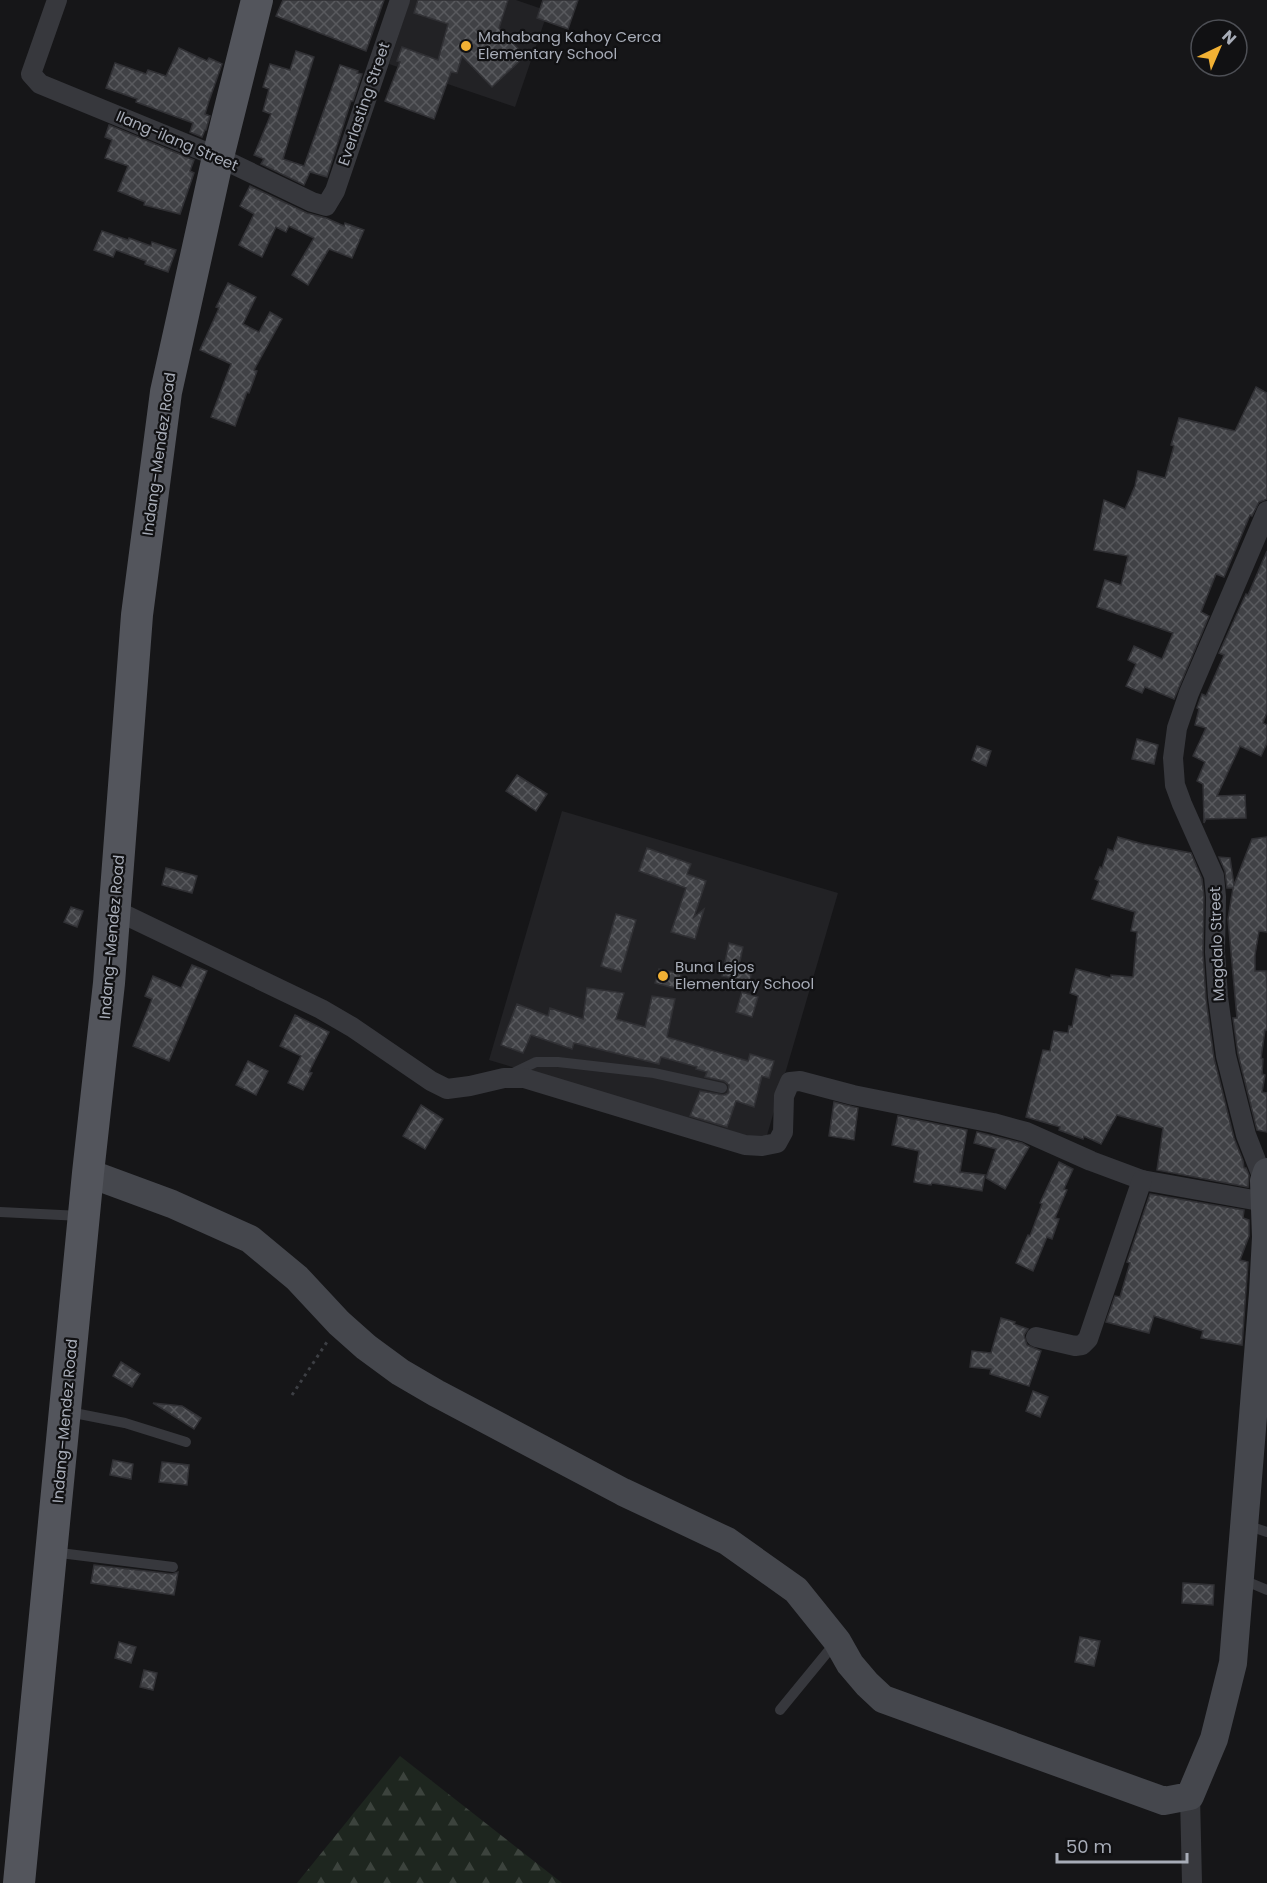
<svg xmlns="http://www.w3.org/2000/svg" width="1267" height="1883" font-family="Poppins,sans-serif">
  <defs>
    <pattern id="forest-firs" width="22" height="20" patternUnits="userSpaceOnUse" patternTransform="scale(1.5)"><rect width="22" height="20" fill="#1e261f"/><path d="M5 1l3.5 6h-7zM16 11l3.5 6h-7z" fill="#3c433d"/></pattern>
    <pattern id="building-cross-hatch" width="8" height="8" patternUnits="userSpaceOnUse" patternTransform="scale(1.5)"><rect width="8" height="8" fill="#404145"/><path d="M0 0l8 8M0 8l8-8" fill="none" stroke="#595a5e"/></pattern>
  </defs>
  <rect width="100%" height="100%" fill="#161618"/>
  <g fill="#222225">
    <path d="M410,0H516L548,11L515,107L389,64Z"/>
    <path d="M562,811L838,893L765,1142L489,1060Z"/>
  </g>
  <path fill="url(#forest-firs)" d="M400,1756L562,1883H297Z"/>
  <g fill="url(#building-cross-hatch)" stroke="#303034" stroke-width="1.5">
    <path d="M283,0H384L366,51L276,16Z"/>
    <path d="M418,0H508L499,28L525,56L492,87L462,56L457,73L451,72L434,119L385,101L400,62L397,61L402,47L438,60L448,24L414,13Z"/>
    <path d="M543,0H578L568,29L537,18Z"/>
    <path d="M179,48L207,61L209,58L222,64L209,101L205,114L210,116L206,130H205L202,137L190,132L193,123L136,102L137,99L106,88L115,63L146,74L148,70L166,76Z"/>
    <path d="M296,51L314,57L283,159L304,166L340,65L358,71L357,73L362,74L353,101H351L327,177L310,172L304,185L261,164L264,159L254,155L271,114L263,111L269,89L263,87L270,64L290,70Z"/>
    <path d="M109,125L194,160L190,171L194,173L180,214L144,205L145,202L118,191L128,166L105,158L112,140L105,137Z"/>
    <path d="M250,186L307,213L326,218L344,226L345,223L364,230L352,258L329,249L308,285L292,275L314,238L289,226L286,232L276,227L262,257L239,245L254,214L240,206Z"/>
    <path d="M102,231L128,240L129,238L151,246L152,242L176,250L168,272L145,264L146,261L116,250L113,257L94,250Z"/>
    <path d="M228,283L256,297L243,324L259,332L270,312L282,319L254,370L257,371L249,393L247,392L235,426L211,417L231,364L200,350L219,308L216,307Z"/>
    <path d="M1256,387L1267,393V499L1259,502L1252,516L1250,515L1224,577L1216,574L1201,612L1209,616L1174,699L1145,687L1142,693L1126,686L1136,664L1128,660L1134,646L1162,659L1173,633L1097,607L1105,580L1121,585L1128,556L1094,550L1104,500L1125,509L1135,486L1138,471L1165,478L1174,446L1171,445L1179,418L1235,431Z"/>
    <path d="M1267,551V712L1263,723L1267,725V743L1261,756L1240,746L1217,796L1245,795L1246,818L1206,819L1204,823L1203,784L1197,781L1205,762L1193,756L1206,728L1195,725L1199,709L1197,708L1202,694L1206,696L1224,655L1219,653L1246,594L1248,595Z"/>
    <path d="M1137,739L1158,745L1154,764L1132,759Z"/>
    <path d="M977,746L991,751L986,766L972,760Z"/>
    <path d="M517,775L547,794L536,811L506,791Z"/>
    <path d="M1118,837L1143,844L1191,853L1202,879L1204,897L1203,953L1206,999L1214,1058L1234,1138L1243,1161L1244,1168H1246L1249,1175L1248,1187L1157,1170L1163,1128L1117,1115L1101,1144L1084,1136L1083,1139L1059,1130L1060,1127L1026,1117L1043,1050L1050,1051L1054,1031L1068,1033L1069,1026L1072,1027L1078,996L1070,993L1076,969L1111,978V975L1133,977L1137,932L1131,931L1135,912L1092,899L1099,881L1095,879L1100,867L1102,868L1108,849L1113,851Z"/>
    <path d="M1267,837V932L1259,931L1255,955V971H1266L1267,986V1030H1265L1261,1058L1263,1059L1262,1074L1265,1075L1262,1092L1267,1093V1132L1257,1130L1238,1054L1233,1018H1237L1228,919L1233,888H1227L1225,871L1219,857L1230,858L1234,885L1252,839Z"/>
    <path d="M647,848L691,864L687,874L706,881L694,917L704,909L695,939L671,932L686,888L639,871Z"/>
    <path d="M166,868L197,876L192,893L162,885Z"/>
    <path d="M71,907L83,911L77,927L64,922Z"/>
    <path d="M616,914L636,920L621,972L601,966Z"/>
    <path d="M729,943L743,947L739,966L752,969L750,981L722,976Z"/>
    <path d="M192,965L207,971L169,1061L133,1046L152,999L145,996L153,976L181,988Z"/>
    <path d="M659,969L681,974L678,989L655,983Z"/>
    <path d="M587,988L624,993L616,1019L645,1027L652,996L675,999L667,1037L748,1061L750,1054L774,1061L769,1078L762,1076L754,1107L736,1101L727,1127L690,1116L700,1091L724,1095L728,1093L729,1085L724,1081L705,1077L707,1072L696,1069L697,1067L661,1057L659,1064L574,1043L572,1049L531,1035L523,1053L501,1045L517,1004L548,1016L550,1008L583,1019Z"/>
    <path d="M742,992L758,997L752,1017L736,1012Z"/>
    <path d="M295,1015L329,1032L309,1072L312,1073L303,1090L288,1083L301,1056L280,1046Z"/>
    <path d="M248,1061L268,1071L256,1095L236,1085Z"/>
    <path d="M834,1102L858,1108L854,1140L829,1136Z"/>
    <path d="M421,1105L443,1119L425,1149L403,1136Z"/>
    <path d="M898,1116L967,1130L960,1172L985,1175L982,1191L932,1183L931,1185L914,1182L919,1151L892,1145Z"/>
    <path d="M977,1132L1022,1143L1029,1147L1005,1189L986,1178L996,1149L974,1143Z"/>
    <path d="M1059,1162L1073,1169L1064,1189L1067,1190L1055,1218L1059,1219L1052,1239L1047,1237L1033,1271L1016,1263L1028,1235L1030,1236L1042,1204L1040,1203Z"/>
    <path d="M1150,1194L1244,1210L1243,1218L1249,1220V1236L1240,1260L1248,1262L1242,1345L1201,1338L1203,1331L1154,1316L1149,1333L1106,1322L1115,1296L1120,1297L1130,1263L1127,1262Z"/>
    <path d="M1001,1318L1015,1322L1014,1324L1028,1329L1024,1335L1027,1345L1041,1351L1029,1386L990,1374L991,1369L970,1367L972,1351L991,1353Z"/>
    <path d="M121,1362L140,1374L132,1387L113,1376Z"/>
    <path d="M1033,1391L1048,1397L1040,1417L1026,1411Z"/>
    <path d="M153,1403L182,1406L201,1418L194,1429Z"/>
    <path d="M113,1460L133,1464L131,1479L110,1475Z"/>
    <path d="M162,1462L189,1465L187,1485L159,1482Z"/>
    <path d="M94,1565L172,1574L178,1572L174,1595L91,1583Z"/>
    <path d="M1183,1583L1214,1585L1213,1605L1182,1603Z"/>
    <path d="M1080,1637L1100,1641L1094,1666L1075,1662Z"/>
    <path d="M119,1642L136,1647L131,1663L115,1658Z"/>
    <path d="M144,1670L157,1673L153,1690L140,1687Z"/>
  </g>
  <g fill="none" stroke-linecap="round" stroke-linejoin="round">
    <path stroke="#3d3f44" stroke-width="3" stroke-dasharray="3 4.5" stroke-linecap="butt" d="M292,1395L327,1342"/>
    <g stroke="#37383d" stroke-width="10">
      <path d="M511,1074L536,1062H558L654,1073L722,1088"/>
      <path d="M0,1212L81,1216"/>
      <path d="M69,1412L125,1423L186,1442"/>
      <path d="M1246,1525L1267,1532"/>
      <path d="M52,1552L173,1567"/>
      <path d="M1241,1579L1267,1590"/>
      <path d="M780,1710L835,1643"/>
    </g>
    <g stroke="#37383d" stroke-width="20">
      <path d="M57,0L31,74L40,84L218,157L312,202L326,206L335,191L400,0"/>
      <path d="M115,910L321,1009L352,1027L431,1081L447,1089L470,1086L504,1078H524L745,1145L762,1146L777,1143L783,1132L784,1096L790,1082L800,1081L853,1095L993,1123L1026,1132L1091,1161L1142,1180L1265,1202"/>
      <path d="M1264,1181L1246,1135L1226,1056L1218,997L1215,952L1216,897L1214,876L1182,804L1175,785L1173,758L1177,728L1189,693L1267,511"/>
      <path d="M1036,1337L1075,1346L1082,1345L1088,1339L1142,1180"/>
      <path d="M1190,1796L1192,1883"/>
    </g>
    <path stroke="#45474d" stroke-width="28" d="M88,1173L172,1204L250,1239L297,1278L339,1323L366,1347L400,1372L436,1393L623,1492L727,1541L796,1590L837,1641L850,1664L867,1684L883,1699L1164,1801L1190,1796L1214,1739L1233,1663L1263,1293L1266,1237L1264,1181L1267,1172"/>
    <path stroke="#53555c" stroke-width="32" d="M19,1883L88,1173L109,983L137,615L166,392L218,157L257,0"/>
  </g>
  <g fill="#f2b134" stroke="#111113" stroke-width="2">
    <circle cx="466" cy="46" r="6"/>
    <circle cx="663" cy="976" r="6"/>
  </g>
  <g text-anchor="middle" stroke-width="4.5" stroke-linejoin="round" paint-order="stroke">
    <g font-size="15" fill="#a8adb8" stroke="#111113" text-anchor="start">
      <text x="478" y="42">Mahabang Kahoy Cerca<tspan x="478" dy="17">Elementary School</tspan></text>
      <text x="675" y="972">Buna Lejos<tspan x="675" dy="17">Elementary School</tspan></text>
    </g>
    <g font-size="15" fill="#a8adb8" stroke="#111113">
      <text transform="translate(364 104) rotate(-71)" y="5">Everlasting Street</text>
      <text transform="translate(177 141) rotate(23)" y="5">Ilang-ilang Street</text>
      <text transform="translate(159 454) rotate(-82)" y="5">Indang–Mendez Road</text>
      <text transform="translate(112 937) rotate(-85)" y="5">Indang–Mendez Road</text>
      <text transform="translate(1217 944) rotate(-92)" y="5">Magdalo Street</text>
      <text transform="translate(65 1421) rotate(-85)" y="5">Indang–Mendez Road</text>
    </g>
  </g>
  <g transform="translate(1219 48) rotate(44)"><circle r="28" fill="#111113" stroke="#4d4f55" stroke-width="1.5"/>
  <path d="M0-4.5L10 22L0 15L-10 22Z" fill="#f2b134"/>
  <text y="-9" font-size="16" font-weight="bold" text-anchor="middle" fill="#a8adb8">N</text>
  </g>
  <path d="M1057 1853v9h130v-9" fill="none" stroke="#a8adb8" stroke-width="3"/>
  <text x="1066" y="1853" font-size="18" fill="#a8adb8" stroke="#111113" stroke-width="4.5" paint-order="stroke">50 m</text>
</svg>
